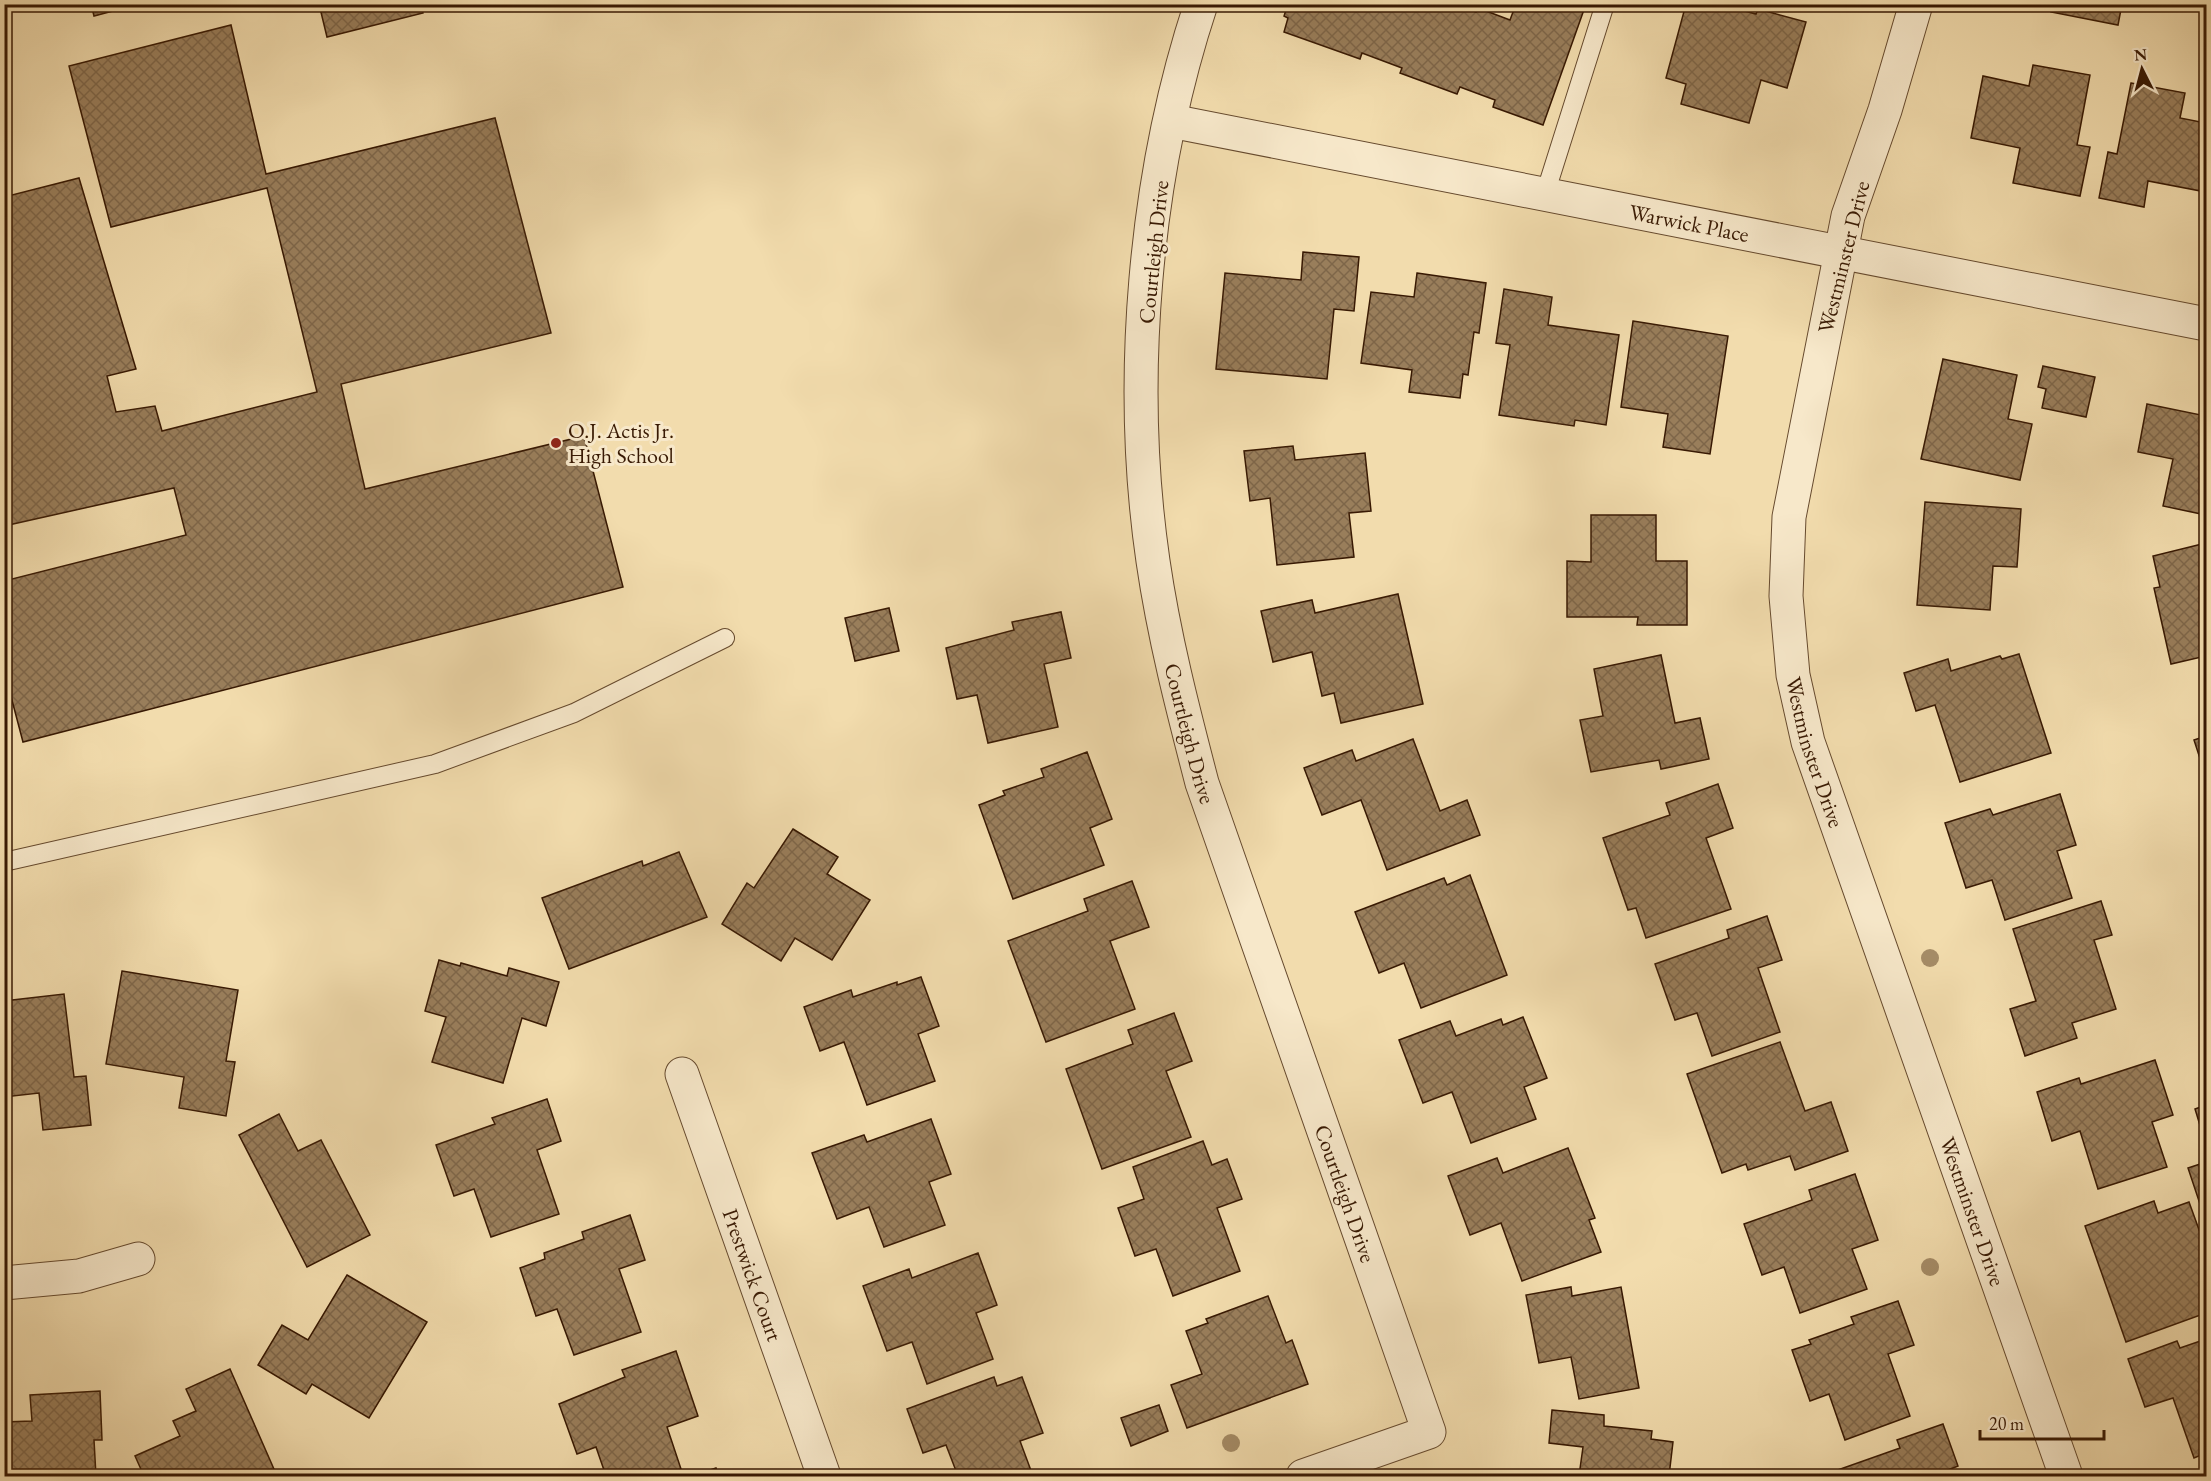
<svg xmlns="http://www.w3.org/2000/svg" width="2211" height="1481" font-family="'EB Garamond',serif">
  <defs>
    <pattern id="building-cross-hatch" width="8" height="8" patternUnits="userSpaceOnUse" patternTransform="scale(1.5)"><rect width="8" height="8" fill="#997e5b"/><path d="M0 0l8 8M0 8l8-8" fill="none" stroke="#7e6649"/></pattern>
  </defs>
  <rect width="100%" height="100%" fill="#f2dcad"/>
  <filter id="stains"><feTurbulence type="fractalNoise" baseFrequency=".00333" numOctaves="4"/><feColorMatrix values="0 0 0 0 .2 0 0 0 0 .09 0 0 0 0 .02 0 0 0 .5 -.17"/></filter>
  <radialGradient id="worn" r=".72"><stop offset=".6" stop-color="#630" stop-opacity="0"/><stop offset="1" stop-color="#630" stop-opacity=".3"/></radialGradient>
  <g fill="url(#building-cross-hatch)" stroke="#381903" stroke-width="1.5">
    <path d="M91,4H139L94,16Z"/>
    <path d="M319,4H421L423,13L327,37Z"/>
    <path d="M438,4H465L440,11Z"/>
    <path d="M1288,4H1455L1476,12L1478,8L1510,20L1516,4L1533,9L1534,4H1586L1543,125L1493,107L1495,100L1460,87L1457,94L1400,73L1402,68L1362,53L1360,59L1284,32L1288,18L1284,16Z"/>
    <path d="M1686,4L1708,7L1709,4H1719L1756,14L1758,9L1806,22L1787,88L1761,80L1749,123L1681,104L1686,84L1666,78Z"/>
    <path d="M2053,4H2122L2118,25L2051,12Z"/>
    <path d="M231,25L266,174L495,118L551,333L341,384L365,489L584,436L623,587L23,742L4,670V581L186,535L174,488L4,526V197L79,178L136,369L107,376L116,412L155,406L162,431L317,392L267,188L111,227L69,66Z"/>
    <path d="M2033,65L2090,75L2077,145L2090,147L2080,196L2013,183L2020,148L1971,138L1983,76L2029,86Z"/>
    <path d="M2131,83L2185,93L2180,118L2206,123V192L2148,181L2144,207L2099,198L2108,152L2117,154Z"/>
    <path d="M1303,252L1359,257L1354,311L1334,309L1327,379L1216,369L1225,273L1301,280Z"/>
    <path d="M1417,273L1486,283L1479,333L1474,332L1468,375L1463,374L1460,398L1409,392L1412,370L1361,363L1371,292L1414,297Z"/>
    <path d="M1504,289L1552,297L1548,325L1619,335L1606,425L1575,420L1574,426L1499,415L1510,345L1496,343Z"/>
    <path d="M1633,321L1728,336L1710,454L1663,447L1668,414L1621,407Z"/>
    <path d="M1943,359L2017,375L2008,419L2032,424L2020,480L1921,459Z"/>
    <path d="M2043,366L2095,377L2086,417L2042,408L2046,389L2038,387Z"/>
    <path d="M2147,404L2206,416V515L2163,506L2173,459L2138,452Z"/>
    <path d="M1293,446L1295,460L1365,453L1371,511L1349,513L1354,557L1277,565L1270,498L1250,501L1244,451Z"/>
    <path d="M1925,502L2021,509L2017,567L1993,566L1990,610L1917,605Z"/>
    <path d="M1591,515H1656V561H1687V625H1637L1638,617H1567V561L1591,562Z"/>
    <path d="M2206,543V656L2171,664L2154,588L2160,587L2153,556Z"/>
    <path d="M1398,594L1423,704L1341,723L1334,693L1322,696L1312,652L1273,662L1261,611L1312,600L1315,613Z"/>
    <path d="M889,608L899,651L855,661L845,618Z"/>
    <path d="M1061,612L1071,658L1044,664L1058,727L988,743L977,695L957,699L946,648L1014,630L1012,622Z"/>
    <path d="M2019,654L2051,753L1960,782L1935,705L1916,711L1904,673L1948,659L1951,671L2000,656L2002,659Z"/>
    <path d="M1661,655L1675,723L1700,718L1709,759L1661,769L1659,760L1591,772L1580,720L1603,716L1594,669Z"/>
    <path d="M2206,736V777L2194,740Z"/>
    <path d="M1413,739L1440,811L1467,800L1480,835L1387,870L1361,800L1322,815L1304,768L1352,750L1356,761Z"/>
    <path d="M1087,752L1112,819L1090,828L1104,865L1013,899L979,805L1005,795L1003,791L1044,777L1041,769Z"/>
    <path d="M1718,784L1733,828L1706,838L1731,909L1646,938L1636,908L1628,910L1603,838L1670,815L1666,803Z"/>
    <path d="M2060,794L2076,845L2057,851L2072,898L2005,920L1992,880L1966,888L1945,823L1990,809L1993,815Z"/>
    <path d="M793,829L838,857L827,874L870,900L832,960L795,938L781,961L722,924L747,883L754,888Z"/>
    <path d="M679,852L707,917L569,969L542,898L642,861L643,866Z"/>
    <path d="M1470,875L1507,975L1421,1008L1404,963L1379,973L1355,912L1444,878L1447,885Z"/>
    <path d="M1132,881L1149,927L1110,941L1135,1009L1046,1042L1008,941L1088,911L1084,899Z"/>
    <path d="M2101,901L2112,935L2094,940L2116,1009L2072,1023L2077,1038L2025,1056L2010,1009L2036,1001L2013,929Z"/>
    <path d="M1767,916L1782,960L1758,968L1780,1032L1712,1056L1697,1013L1675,1020L1655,964L1729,938L1727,930Z"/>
    <path d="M439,960L460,966L461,963L507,976L509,968L559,982L546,1026L522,1018L503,1083L432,1062L446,1017L425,1011Z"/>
    <path d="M122,971L238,990L226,1061L235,1062L226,1116L179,1108L184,1077L106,1064Z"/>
    <path d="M921,977L939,1026L918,1034L935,1081L867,1105L844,1042L820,1051L804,1007L851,990L853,997L897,982V985Z"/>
    <path d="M64,994L74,1077L86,1076L91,1125L43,1130L39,1093L4,1097V1001Z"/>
    <path d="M1174,1013L1192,1061L1166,1071L1191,1137L1102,1169L1066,1069L1133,1044L1128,1030Z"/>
    <path d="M1523,1017L1547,1078L1524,1087L1536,1119L1471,1143L1452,1092L1423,1103L1399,1040L1450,1021L1456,1036L1501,1019L1503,1025Z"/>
    <path d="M1780,1042L1805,1111L1831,1102L1848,1151L1795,1170L1790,1156L1748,1170L1746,1164L1722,1173L1687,1074Z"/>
    <path d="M2155,1060L2173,1115L2152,1122L2167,1167L2098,1189L2080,1131L2052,1141L2037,1092L2079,1078L2081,1084Z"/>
    <path d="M547,1099L561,1141L537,1150L559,1214L491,1237L474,1189L454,1196L436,1145L495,1124L492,1118Z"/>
    <path d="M2206,1105V1145L2195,1109Z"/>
    <path d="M279,1114L298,1151L321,1140L370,1235L307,1267L239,1135Z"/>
    <path d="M931,1119L951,1174L929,1182L945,1225L884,1247L869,1207L837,1219L812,1153L864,1135L867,1142Z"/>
    <path d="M1203,1141L1212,1165L1227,1159L1242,1199L1217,1208L1240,1271L1173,1296L1156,1249L1135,1256L1118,1208L1144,1199L1133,1167Z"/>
    <path d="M1568,1148L1595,1218L1589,1220L1601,1252L1522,1281L1501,1223L1470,1235L1448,1176L1497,1158L1503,1173Z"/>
    <path d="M2206,1162V1222L2188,1168Z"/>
    <path d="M1855,1174L1878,1240L1852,1249L1867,1289L1800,1313L1784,1267L1762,1275L1744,1224L1812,1200L1809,1190Z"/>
    <path d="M2154,1201L2158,1213L2189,1202L2206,1249V1313L2126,1342L2085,1226Z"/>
    <path d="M630,1215L645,1260L619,1269L641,1332L574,1355L557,1309L536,1316L520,1268L545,1259L544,1253L584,1239L582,1232Z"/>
    <path d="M978,1253L997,1305L976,1313L993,1359L927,1384L912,1342L887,1351L863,1286L909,1269L912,1278Z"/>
    <path d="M347,1275L427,1322L369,1418L312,1384L306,1394L258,1365L282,1325L308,1340Z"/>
    <path d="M1571,1287L1572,1296L1621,1287L1639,1388L1579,1399L1571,1357L1539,1363L1526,1295Z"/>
    <path d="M1268,1296L1286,1343L1292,1340L1308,1384L1187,1428L1171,1385L1202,1374L1186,1331L1208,1323L1206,1319Z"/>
    <path d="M1898,1301L1914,1345L1888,1354L1910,1416L1845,1440L1829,1394L1810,1401L1792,1350L1811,1344L1809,1340L1854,1324L1851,1317Z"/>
    <path d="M2206,1339V1453L2194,1458L2173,1398L2145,1407L2128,1359L2177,1341L2180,1348Z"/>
    <path d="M676,1351L698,1416L667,1427L681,1469L658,1476H606L596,1447L577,1454L559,1404L625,1377L622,1370Z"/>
    <path d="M230,1369L277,1476H144L135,1456L180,1436L173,1421L196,1411L186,1389Z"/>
    <path d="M994,1377L997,1386L1022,1377L1043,1433L1020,1441L1033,1476H958L946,1445L923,1453L907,1409Z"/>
    <path d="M100,1391L102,1440H94L96,1476H4V1422L32,1421L30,1395Z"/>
    <path d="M1159,1405L1168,1431L1131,1446L1121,1418Z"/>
    <path d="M1552,1410L1604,1415V1426L1652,1431L1651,1439L1673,1442L1669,1476H1579L1583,1447L1549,1443Z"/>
    <path d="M1943,1424L1958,1466L1933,1476H1833L1832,1472L1900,1448L1897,1440Z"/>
    <path d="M716,1468L719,1476H693Z"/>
  </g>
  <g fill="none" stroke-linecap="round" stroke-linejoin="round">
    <g stroke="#664a2e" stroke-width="20">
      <g id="lane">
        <path d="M1545,194L1605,4"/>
        <path d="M4,862L435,764L574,713L725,638"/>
      </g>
    </g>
    <g stroke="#664a2e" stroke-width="35">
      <g id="street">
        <path id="s1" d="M1201,4C1144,176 1127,382 1153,561C1164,637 1183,710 1202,783L1429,1432L1303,1476"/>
        <path id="s2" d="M1916,4L1885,110L1848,216L1789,517L1786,596L1793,675L1808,742L2066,1476"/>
        <path id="s3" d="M1171,121L2206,324"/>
        <path id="s4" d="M682,1074L824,1476"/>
        <path d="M4,1283L79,1276L138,1259"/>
      </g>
    </g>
    <use href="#lane" stroke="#f7e8ca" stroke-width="18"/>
    <use href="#street" stroke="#f7e8ca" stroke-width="33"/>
  </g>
  <g fill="#a58c67">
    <circle cx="1930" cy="958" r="9"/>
    <circle cx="1930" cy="1267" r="9"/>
    <circle cx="1231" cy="1443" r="9"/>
  </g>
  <circle fill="#8f2418" stroke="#f7e8ca" stroke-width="2" cx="556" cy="443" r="6"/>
  <g text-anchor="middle" stroke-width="6" stroke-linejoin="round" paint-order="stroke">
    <g font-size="22" fill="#381903" stroke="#f7e8ca">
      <text dy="8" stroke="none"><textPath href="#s3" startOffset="528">Warwick Place</textPath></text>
      <text transform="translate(1153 252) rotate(-84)" y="8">Courtleigh Drive</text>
      <text transform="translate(1843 257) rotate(-76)" y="8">Westminster Drive</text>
      <text dy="8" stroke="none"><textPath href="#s1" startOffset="740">Courtleigh Drive</textPath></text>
      <text dy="8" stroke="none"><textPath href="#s2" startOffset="768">Westminster Drive</textPath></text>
      <text dy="8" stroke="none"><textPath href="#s1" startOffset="1226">Courtleigh Drive</textPath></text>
      <text dy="8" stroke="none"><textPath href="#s2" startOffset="1254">Westminster Drive</textPath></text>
      <text dy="8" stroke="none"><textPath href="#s4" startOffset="213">Prestwick Court</textPath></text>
    </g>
    <g font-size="22" fill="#381903" stroke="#f7e8ca" text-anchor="start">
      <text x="568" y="438">O.J. Actis Jr.<tspan x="568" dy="25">High School</tspan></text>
    </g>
  </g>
  <rect width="2211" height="1481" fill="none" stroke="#f2dcad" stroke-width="24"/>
  <rect x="6" y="6" width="2199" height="1469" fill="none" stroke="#381903" stroke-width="3"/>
  <rect x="12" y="12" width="2187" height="1457" fill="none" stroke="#381903" stroke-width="1.5"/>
  <g transform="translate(2142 69) rotate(354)" stroke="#f7e8ca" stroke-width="4.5" paint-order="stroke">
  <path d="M0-4.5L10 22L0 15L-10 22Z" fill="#381903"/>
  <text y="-9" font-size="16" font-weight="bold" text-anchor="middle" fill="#381903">N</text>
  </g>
  <path d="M1980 1430v9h124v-9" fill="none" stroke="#381903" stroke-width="3"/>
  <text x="1989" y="1430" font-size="18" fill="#381903" stroke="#f7e8ca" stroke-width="4.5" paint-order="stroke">20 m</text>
  <rect width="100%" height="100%" filter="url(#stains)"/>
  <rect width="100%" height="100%" fill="url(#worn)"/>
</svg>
